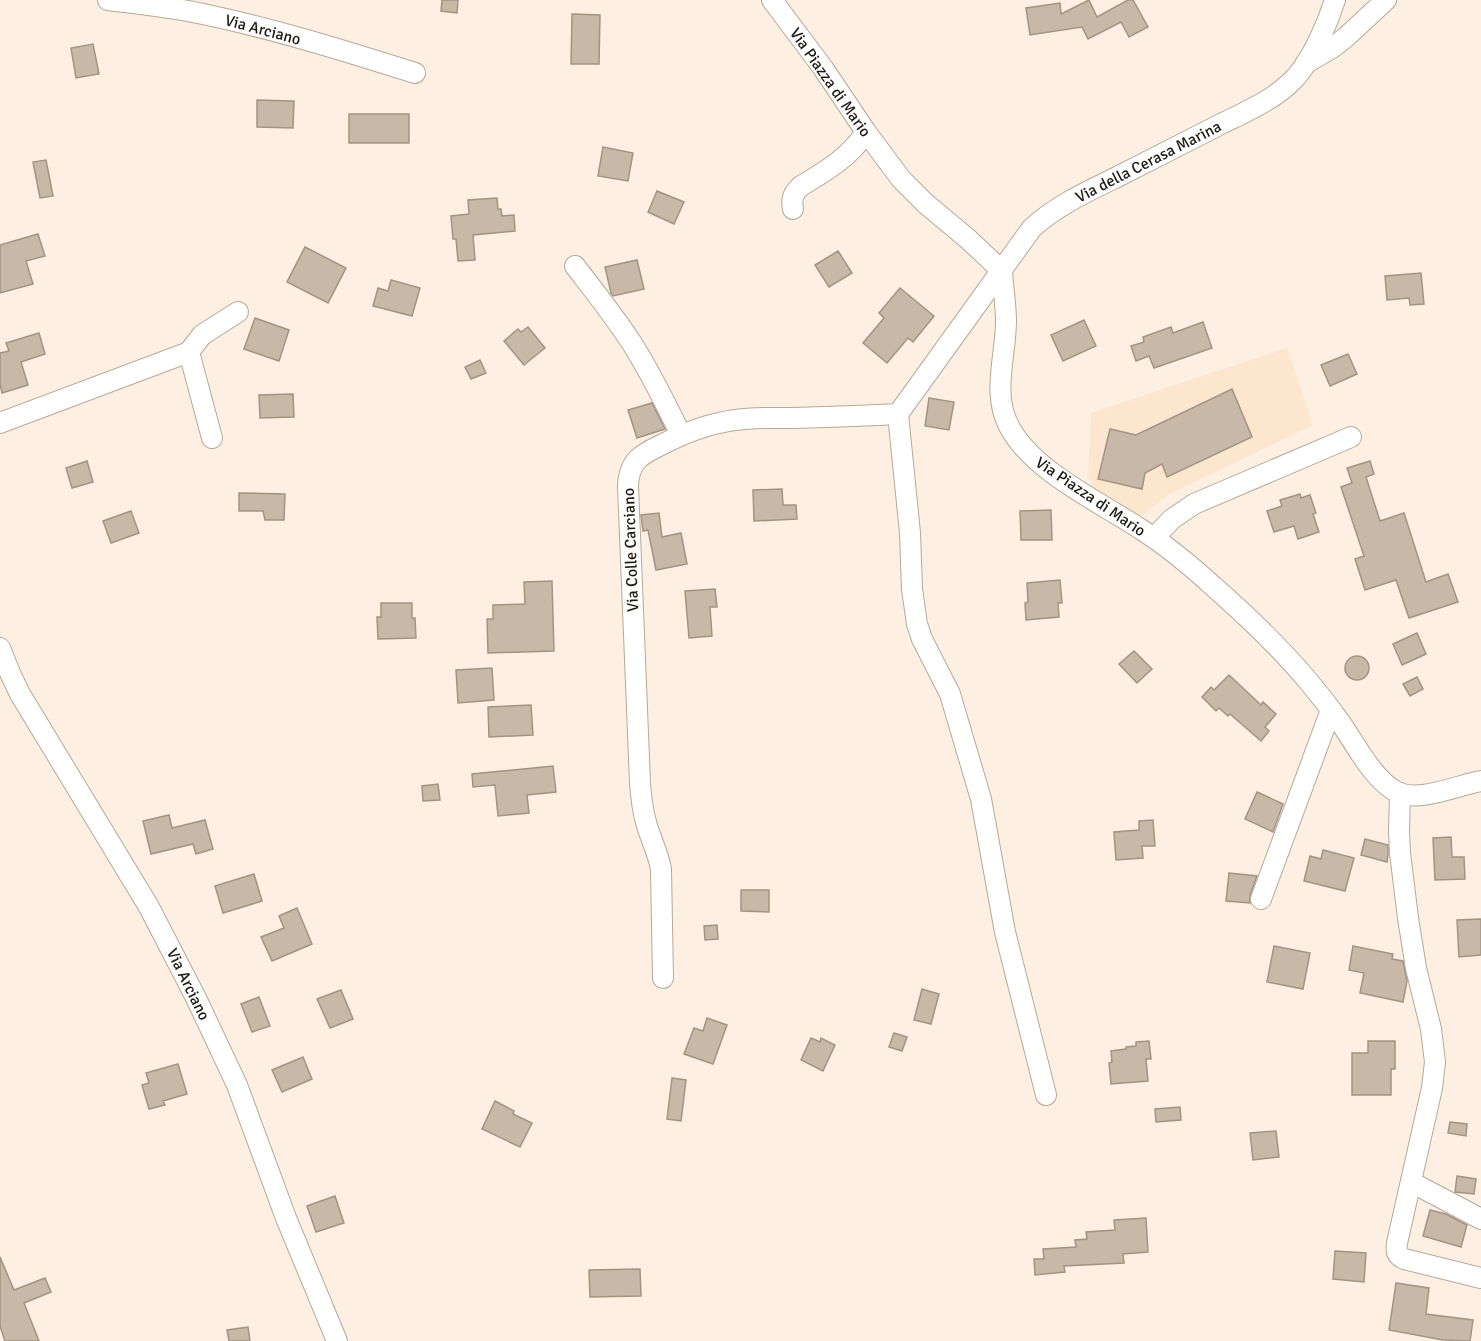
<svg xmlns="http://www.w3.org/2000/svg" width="1481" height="1341" font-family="Signika,sans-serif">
  <rect width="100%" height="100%" fill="#fdf0e2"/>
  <path fill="#fce6ce" d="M1287,348L1313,425L1168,495L1141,517L1093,488L1088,473L1091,413Z"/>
  <g fill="#c8b8a7" stroke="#a29483" stroke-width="1.5">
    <path d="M442,0H458L457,13L441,11Z"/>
    <path d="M1089,0L1097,17L1128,0H1133L1148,27L1129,37L1121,22L1088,39L1082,27L1030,35L1026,8L1060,3L1061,14Z"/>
    <path d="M572,14L600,15L599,64H571Z"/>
    <path d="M93,44L99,74L76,78L71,48Z"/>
    <path d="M257,100L294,101L293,128L257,127Z"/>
    <rect x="349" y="114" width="60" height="29"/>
    <path d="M603,147L633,153L628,181L598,176Z"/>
    <path d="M46,160L53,196L40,198L33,162Z"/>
    <path d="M657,191L684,202L674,224L648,212Z"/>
    <path d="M497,198L498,209H501L502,216L514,215L515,231L473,235L475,260L458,261L456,239H453L451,216L469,214L468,200Z"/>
    <path d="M38,234L45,256L26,261L33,284L0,293V245Z"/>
    <path d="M305,247L346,268L328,303L287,282Z"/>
    <path d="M838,251L852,273L829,287L815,265Z"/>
    <path d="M637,260L644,289L613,296L611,293L605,267Z"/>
    <path d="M1421,273L1424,304L1410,305L1409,298L1387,300L1385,276Z"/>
    <path d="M391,280L420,288L412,316L373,306L378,288L388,291Z"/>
    <path d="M900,288L934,316L913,342L908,338L887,363L863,343L884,318L879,313Z"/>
    <path d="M255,318L289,330L279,361L244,349Z"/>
    <path d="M1084,320L1096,346L1063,361L1051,335Z"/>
    <path d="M1203,322L1212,348L1154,368L1149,356L1136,361L1131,346L1144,342L1143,337L1171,327L1173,333Z"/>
    <path d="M528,327L545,348L524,365L504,341L518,329L521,332Z"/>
    <path d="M39,333L45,354L21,362L28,385L2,393L0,384V353L9,351L6,343Z"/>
    <path d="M1348,354L1357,374L1330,386L1321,365Z"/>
    <path d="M480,360L486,373L471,379L465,367Z"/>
    <path d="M1232,389L1252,437L1167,477L1162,464L1145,473L1142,489L1098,479L1110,429L1136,435Z"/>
    <path d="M293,394L294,417L260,418L259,395Z"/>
    <path d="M929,398L954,402L949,430L925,426Z"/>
    <path d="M652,403L665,429L637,438L628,410Z"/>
    <path d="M87,461L93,482L72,488L66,468Z"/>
    <path d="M1370,461L1374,474L1366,477L1380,521L1404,513L1426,582L1448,574L1458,602L1409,618L1396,580L1365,590L1355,559L1364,556L1341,487L1352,483L1347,468Z"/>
    <path d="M782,489L783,505H796L797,519L754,521L753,490Z"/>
    <path d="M239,493L285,494L284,520H265L263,511H239Z"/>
    <path d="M1300,494L1301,498L1310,495L1316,513L1313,514L1319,532L1298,539L1294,526L1274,532L1267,511L1282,506L1280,500Z"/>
    <path d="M1051,510L1052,540H1021L1020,511Z"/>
    <path d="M131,511L139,533L111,543L103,521Z"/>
    <path d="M659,513L662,537L681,533L687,564L656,570L648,530L643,531L641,515Z"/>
    <path d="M1060,580L1062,603H1058L1059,617L1026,620L1025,603L1028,602L1027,583Z"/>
    <path d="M552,581L554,651L488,653L487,619H493V605L525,604L524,582Z"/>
    <path d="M715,589L717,607H710L712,636L689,638L685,591Z"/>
    <path d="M381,603H412V618H415L416,638L378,639L377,617H381Z"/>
    <path d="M1417,633L1426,654L1402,665L1393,644Z"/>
    <path d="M1134,651L1152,669L1137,683L1119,664Z"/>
    <circle cx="1357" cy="668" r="12"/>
    <path d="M492,668L494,700L458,703L456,670Z"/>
    <path d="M1229,675L1261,705L1263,702L1276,714L1265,727L1269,731L1261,741L1230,714L1228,716L1219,708L1216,711L1202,697L1211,687L1214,690Z"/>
    <path d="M1417,677L1423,689L1410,696L1403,684Z"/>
    <path d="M531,705L533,735L489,737L488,707Z"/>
    <path d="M553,766L556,792L527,795L529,813L498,816L495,785L473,787L472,774Z"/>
    <path d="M438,784L440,800L423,801L422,786Z"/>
    <path d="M1257,792L1283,804L1273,832L1245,819Z"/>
    <path d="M169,815L172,828L205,820L213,849L196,854L193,844L151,854L143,821Z"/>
    <path d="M1153,820L1155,846H1142L1143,858L1116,860L1114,832L1139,830V821Z"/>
    <path d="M1451,837L1452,857H1464L1465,879L1435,880L1433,838Z"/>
    <path d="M1365,839L1388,845V855L1387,862L1361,855Z"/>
    <path d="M1323,850L1354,858L1345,891L1304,881L1310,856L1321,859Z"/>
    <path d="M1229,873L1257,876L1250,895V903L1226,901Z"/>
    <path d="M254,874L262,901L223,913L215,886Z"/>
    <path d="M741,890H769V912L741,911Z"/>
    <path d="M297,908L312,944L272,961L261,937L284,928L279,916Z"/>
    <path d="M1481,919V955L1459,957L1457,920Z"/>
    <path d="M717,925L718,939L705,940L704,926Z"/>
    <path d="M1274,946L1310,953L1303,989L1267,982Z"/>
    <path d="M1353,946L1393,954L1392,959L1403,961L1407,981L1403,1002L1360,993L1364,973L1349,970Z"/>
    <path d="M922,989L939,994L931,1024L914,1020Z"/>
    <path d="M341,990L353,1019L330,1028L317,999Z"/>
    <path d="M259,997L270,1026L252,1032L241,1004Z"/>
    <path d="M707,1018L727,1025L713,1064L684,1054L694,1028L703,1031Z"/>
    <path d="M894,1033L907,1037L902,1051L889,1047Z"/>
    <path d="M811,1038L820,1042L821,1038L835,1045L823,1071L801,1060Z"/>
    <path d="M1149,1041L1151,1059H1146L1148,1081L1111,1084L1109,1063L1112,1062L1111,1051L1126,1049V1047L1136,1046V1042Z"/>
    <path d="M1368,1041H1395V1069H1391V1095H1352V1053H1368Z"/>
    <path d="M303,1057L312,1079L282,1092L272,1070Z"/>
    <path d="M178,1064L187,1094L163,1101L165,1105L149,1109L142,1085L149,1083L146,1073Z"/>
    <path d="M672,1078L686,1080L681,1121L667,1119Z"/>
    <path d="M495,1101L514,1111L513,1114L532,1123L520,1147L482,1129Z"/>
    <path d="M1180,1107L1181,1120L1156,1122L1155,1109Z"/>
    <path d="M1450,1122L1467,1124L1466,1136L1448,1133Z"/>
    <path d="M1276,1131L1279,1157L1253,1160L1250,1133Z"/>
    <path d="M1457,1176L1476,1179L1474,1194L1455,1192Z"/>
    <path d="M335,1196L344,1223L316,1232L307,1206Z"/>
    <path d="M1430,1210L1446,1214L1467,1225L1461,1247L1423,1236Z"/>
    <path d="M1146,1218L1148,1252L1123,1254L1124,1263L1064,1266L1065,1272L1035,1275L1034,1259H1044L1043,1249L1076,1247L1075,1240L1087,1239L1086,1232L1115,1230L1114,1220Z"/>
    <path d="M1335,1251L1366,1253L1364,1282L1333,1279Z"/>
    <path d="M0,1257L14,1290L45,1278L51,1292L24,1303L39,1341H5L0,1326Z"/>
    <path d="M640,1269L641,1296L590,1297L589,1270Z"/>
    <path d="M1396,1283L1429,1288L1426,1314L1473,1320L1470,1341L1443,1340L1389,1330Z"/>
    <path d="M248,1327L250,1341H229L227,1330Z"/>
  </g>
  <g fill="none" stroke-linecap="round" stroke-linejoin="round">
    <g stroke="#b7a897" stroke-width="22">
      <g id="minor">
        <path d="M108,0C140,4 172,7 203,14C275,29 345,51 415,73"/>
        <path d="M772,0L823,68L866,132L901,179L925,203L968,239L1002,271C1003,288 1006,305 1006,321C1006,356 991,395 1010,428C1034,472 1100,502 1142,530C1167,546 1191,566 1213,586C1247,616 1280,647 1309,682C1320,695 1330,708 1340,722C1355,743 1373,780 1397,792C1419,803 1458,785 1481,781"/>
        <path d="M1306,63L1332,48L1345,38L1386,0"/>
        <path d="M793,209C791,199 793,193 801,186C826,171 850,157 866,132"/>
        <path d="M575,266C595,292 615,317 633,345C651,374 666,404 681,435"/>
        <path d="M189,352L202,335L238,312"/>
        <path d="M898,414L910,533L912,589L917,624L922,639L950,694L981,799L1005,932L1046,1095"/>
        <path d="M0,423L189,352L212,438"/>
        <path d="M1154,538L1172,519L1194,504L1351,437"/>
        <path d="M0,648L10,673L20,694L149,907L196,998L237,1085L286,1218L337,1341"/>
        <path d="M1400,793L1399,831L1400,853L1408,918L1416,968L1431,1029L1435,1062L1432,1088L1397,1243C1396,1251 1396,1255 1404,1259L1481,1278"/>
        <path d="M1261,899L1331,710"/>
        <path d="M663,978L661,869C658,852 650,838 646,822C642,809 641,796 640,783L628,486C629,460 642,454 663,444C681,435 699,427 719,423C743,417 768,418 792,418C827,417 862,416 898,414L1032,228C1056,206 1088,191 1117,177C1152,159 1188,141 1223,123C1248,111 1277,98 1296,77C1313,57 1327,25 1335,0"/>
        <path d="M1411,1182L1481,1219"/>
      </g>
    </g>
    <use href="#minor" stroke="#fff" stroke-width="20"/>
  </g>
  <g text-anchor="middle" stroke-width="4.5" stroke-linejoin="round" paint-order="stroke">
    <g font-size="16" fill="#1e1912" stroke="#fff">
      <text transform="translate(263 29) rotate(15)" y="6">Via Arciano</text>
      <text transform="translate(831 82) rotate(55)" y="6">Via Piazza di Mario</text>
      <text transform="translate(1148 161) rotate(-27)" y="6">Via della Cerasa Marina</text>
      <text transform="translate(1091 496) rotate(34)" y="6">Via Piazza di Mario</text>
      <text transform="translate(630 550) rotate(-92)" y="6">Via Colle Carciano</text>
      <text transform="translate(189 984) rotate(64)" y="6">Via Arciano</text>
    </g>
  </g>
</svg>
